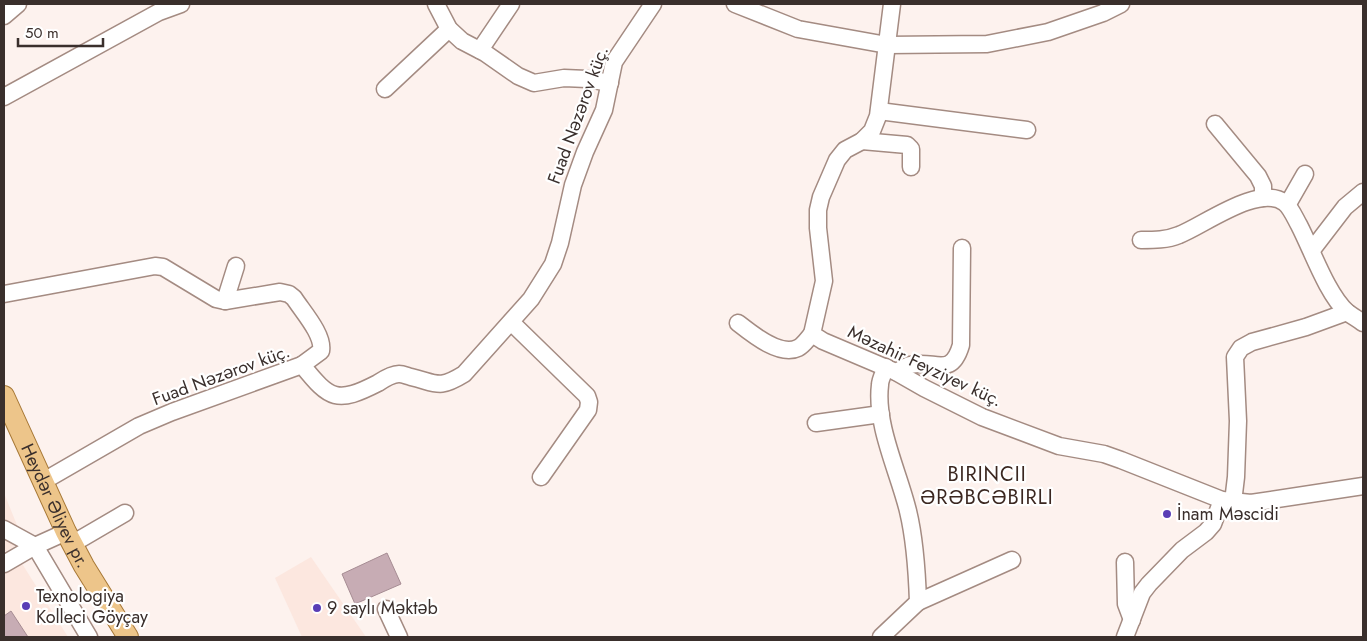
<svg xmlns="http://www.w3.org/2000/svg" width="1367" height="641" font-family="Jost,sans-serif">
  <rect width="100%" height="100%" fill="#fdf2ee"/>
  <g fill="#fce7df">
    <path d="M4,493L19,530L14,547L4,552Z"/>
    <path d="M311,557L366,637H302L275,578Z"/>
    <path d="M21,562L68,637H4V574Z"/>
  </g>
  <g fill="#c7acb4" stroke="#a68c93">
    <path d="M387,553L401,584L355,604L342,574Z"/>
    <path d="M11,611L28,637H4V616Z"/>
  </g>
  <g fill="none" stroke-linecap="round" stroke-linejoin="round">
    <g stroke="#a48b82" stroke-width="19">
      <g id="minor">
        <path d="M436,4L449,29L462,41L485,53L518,76L534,83L564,78L587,79L610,83"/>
        <path d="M735,4L798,29L887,45L987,44L1048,32L1103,13L1121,4"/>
        <path d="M892,4L878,116L872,131L862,141L845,150L837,160L821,197L818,210V228L824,281L812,334L823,341L896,372L924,388L982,417L1059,446L1104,454L1121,460L1222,500L1251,503L1363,486"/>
        <path d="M4,16L18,4"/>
        <path d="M480,50L511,4"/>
        <path d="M385,89L449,29"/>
        <path d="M4,97L159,12L181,4"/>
        <path d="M879,111L1027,130"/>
        <path d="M1215,124L1258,176L1263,186V198"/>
        <path d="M862,141L907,145L911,149V167"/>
        <path d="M1289,202L1305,174"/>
        <path d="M1141,240C1154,240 1167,240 1179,235C1203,226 1259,183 1285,203C1291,208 1295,218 1299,225C1312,250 1327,294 1347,312C1352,316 1358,319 1363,323"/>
        <path d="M1312,250L1345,207L1363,192"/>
        <path d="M4,294L155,266L163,267L216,299L225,301L280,292L289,294L294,298C303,312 324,335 321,351L302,365"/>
        <path d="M225,301L236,266"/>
        <path d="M511,322L587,396L589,402L588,410L541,477"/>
        <path d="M738,323C752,334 780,357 798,348C804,345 808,338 812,334"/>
        <path d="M896,372C901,370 906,366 910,365C935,359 951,379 961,345L962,248"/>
        <path d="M816,423L881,414"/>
        <path d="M42,482L139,426L172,412L302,365C330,400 337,404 378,383C384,379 392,374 399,374C403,374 407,376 411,377C437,383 438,390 464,374L531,299L553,264L560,243L573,185L585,152L604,110L614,62L653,4"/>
        <path d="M1233,502L1236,477L1238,421L1235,357L1241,348L1252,342L1306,327L1347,312"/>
        <path d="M4,529L35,546L89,637"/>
        <path d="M72,544L125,513"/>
        <path d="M1125,562L1126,604L1132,620"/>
        <path d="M4,564L35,546L66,532"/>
        <path d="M918,602L1012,560"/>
        <path d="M386,609L399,637"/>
        <path d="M881,637L918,602C917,571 915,540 908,511C899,473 875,425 880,385C880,379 884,373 886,367"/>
        <path d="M1125,637L1142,593L1149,584L1182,550L1206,532L1213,524L1222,500"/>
      </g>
    </g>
    <g stroke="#a77836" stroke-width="22">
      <g id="major">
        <path id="s1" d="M4,396L66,532L84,566L128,637"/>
      </g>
    </g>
    <use href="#minor" stroke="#fff" stroke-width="16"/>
    <use href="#major" stroke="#edc58a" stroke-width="20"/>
  </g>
  <g fill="#593eb6" stroke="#fff" stroke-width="2">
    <circle cx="1167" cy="514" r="5"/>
    <circle cx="26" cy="606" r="5"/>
    <circle cx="317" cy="608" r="5"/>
  </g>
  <g text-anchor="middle" stroke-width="4.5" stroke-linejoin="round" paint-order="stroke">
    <g font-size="18" fill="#3a2f2c" stroke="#fff">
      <text transform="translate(578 115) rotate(-70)" y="6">Fuad Nəzərov küç.</text>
      <text transform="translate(925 366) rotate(25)" y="6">Məzahir Feyziyev küç.</text>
      <text transform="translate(221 375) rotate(-20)" y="6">Fuad Nəzərov küç.</text>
      <text dy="6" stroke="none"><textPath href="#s1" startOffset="121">Heydər Əliyev pr.</textPath></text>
    </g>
    <g font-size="18" fill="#3a2f2c" stroke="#fff" text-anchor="start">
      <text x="1177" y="520">İnam Məscidi</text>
      <text x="36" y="602">Texnologiya<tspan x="36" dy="21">Kolleci Göyçay</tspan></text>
      <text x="327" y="614">9 saylı Məktəb</text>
    </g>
    <g font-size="20" letter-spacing="1" fill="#3b2720" stroke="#fff">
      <text x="987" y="481">BIRINCII<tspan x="987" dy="23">ƏRƏBCƏBIRLI</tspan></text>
    </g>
  </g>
  <rect width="1367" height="641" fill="none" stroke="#3a2f2c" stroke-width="10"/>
  <path d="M18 38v8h85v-8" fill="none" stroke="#3a2f2c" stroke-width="2.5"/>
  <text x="25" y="38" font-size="15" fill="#3a2f2c" stroke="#ffffff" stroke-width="4" paint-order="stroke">50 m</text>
</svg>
